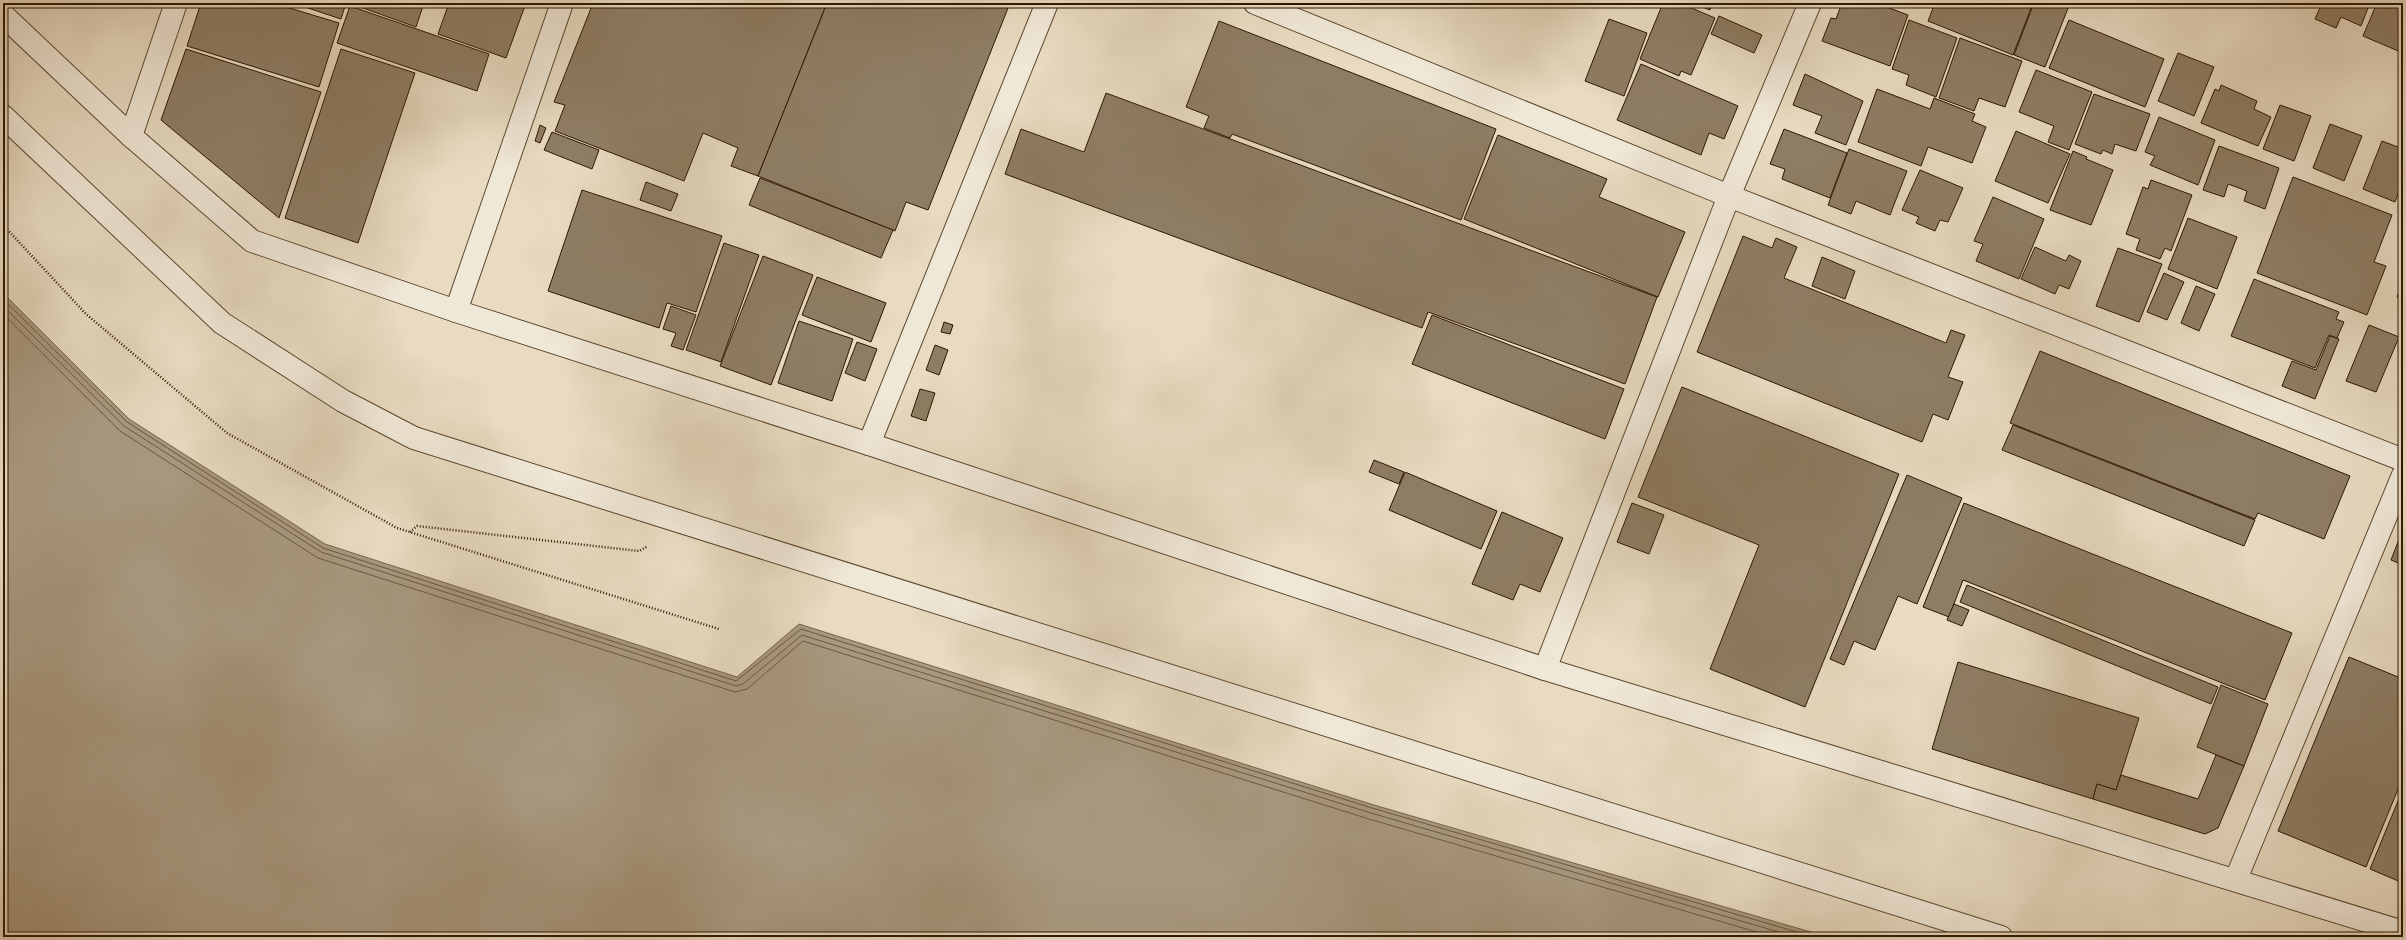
<svg xmlns="http://www.w3.org/2000/svg" width="2406" height="940" font-family="'Old Standard TT',serif">
  <rect width="100%" height="100%" fill="#e8dbc1"/>
  <filter id="stains"><feTurbulence type="fractalNoise" baseFrequency=".005" numOctaves="4"/><feColorMatrix values="0 0 0 0 .2 0 0 0 0 .09 0 0 0 0 .02 0 0 0 .5 -.17"/></filter>
  <radialGradient id="worn" r=".72"><stop offset=".6" stop-color="#630" stop-opacity="0"/><stop offset="1" stop-color="#630" stop-opacity=".3"/></radialGradient>
  <path fill="#a8987f" stroke="#77644c" d="M3,293L129,419L325,544L737,677L799,624L1374,805L1828,937H3Z"/>
  <g fill="none" stroke-linecap="round" stroke-linejoin="round">
    <g stroke="#6a5840" stroke-width="1">
      <path d="M3,299L127,422L323,548L736,681L801,629L1372,808L1814,937"/>
      <path d="M3,306L124,426L321,552L736,686L743,684L802,635L1371,813L1796,937"/>
      <path d="M3,314L120,431L318,558L735,692L747,689L803,641L1369,819L1774,937"/>
    </g>
  </g>
  <g fill="#8e7d64" stroke="#2d1700">
    <path d="M201,3H273L339,23L319,87L187,46Z"/>
    <path d="M293,3H346L341,19Z"/>
    <path d="M349,3H424L416,27Z"/>
    <path d="M449,3H526L506,58L438,34Z"/>
    <path d="M593,3H827L758,176L731,166L738,148L703,133L684,181L555,131L565,105L554,102Z"/>
    <path d="M827,3H1010L928,210L906,202L895,231L758,176Z"/>
    <path d="M1663,3H1680L1715,18L1691,75L1681,71L1679,76L1640,59Z"/>
    <path d="M1692,3H1713L1710,10Z"/>
    <path d="M1842,3H1876L1908,15L1890,66L1822,41L1831,18L1836,19Z"/>
    <path d="M1935,3H2033L2013,55L1928,21Z"/>
    <path d="M2034,3H2070L2045,67L2014,55Z"/>
    <path d="M2322,3H2370L2361,26L2341,17L2336,28L2315,19Z"/>
    <path d="M2377,3H2403V53L2363,36Z"/>
    <path d="M350,6L489,54L477,91L337,43Z"/>
    <path d="M1719,16L1762,35L1754,53L1711,34Z"/>
    <path d="M1609,19L1647,33L1624,96L1585,81Z"/>
    <path d="M1909,20L1957,38L1936,97L1906,85L1909,75L1892,69Z"/>
    <path d="M2069,20L2164,59L2145,107L2049,68Z"/>
    <path d="M1219,21L1496,129L1461,220L1232,134L1230,138L1204,128L1209,116L1186,107Z"/>
    <path d="M1960,38L2022,61L2005,107L1979,98L1974,111L1939,98Z"/>
    <path d="M186,49L321,92L279,218L161,120Z"/>
    <path d="M341,49L415,73L358,243L285,218Z"/>
    <path d="M2178,53L2214,67L2194,116L2158,101Z"/>
    <path d="M1641,64L1738,106L1724,139L1709,133L1701,155L1617,120Z"/>
    <path d="M2036,70L2092,92L2069,150L2048,142L2054,126L2019,112Z"/>
    <path d="M1805,74L1863,101L1846,145L1815,133L1822,116L1793,105Z"/>
    <path d="M2221,85L2257,101L2254,109L2271,117L2258,146L2201,123L2215,89L2219,91Z"/>
    <path d="M1877,89L1930,109L1934,98L1975,114L1972,121L1986,127L1972,163L1928,147L1921,166L1858,142Z"/>
    <path d="M1106,93L1657,297L1625,384L1428,312L1422,328L1005,174L1021,129L1084,152Z"/>
    <path d="M2094,94L2150,114L2136,151L2115,144L2112,154L2103,150L2101,154L2075,144Z"/>
    <path d="M2280,105L2311,116L2294,161L2263,149Z"/>
    <path d="M2159,117L2215,140L2198,185L2150,165L2155,156L2145,152Z"/>
    <path d="M2330,124L2362,136L2344,181L2313,168Z"/>
    <path d="M540,125L546,128L540,143L535,141Z"/>
    <path d="M1784,129L1847,153L1830,198L1782,179L1785,169L1770,164Z"/>
    <path d="M2016,131L2070,154L2048,203L1995,181Z"/>
    <path d="M552,132L599,150L592,169L544,150Z"/>
    <path d="M1498,135L1607,179L1599,197L1685,232L1658,297L1464,219Z"/>
    <path d="M2382,141L2403,149V181L2395,202L2363,189Z"/>
    <path d="M2219,146L2279,168L2265,209L2244,201L2247,191L2228,184L2224,197L2203,190Z"/>
    <path d="M1849,149L1907,171L1890,215L1856,201L1851,214L1828,205Z"/>
    <path d="M2073,151L2087,157L2086,159L2113,170L2091,225L2050,210Z"/>
    <path d="M1920,170L1963,188L1948,222L1940,220L1935,231L1916,223L1919,217L1902,210Z"/>
    <path d="M2293,177L2392,215L2374,262L2386,266L2367,315L2257,273Z"/>
    <path d="M760,178L893,230L881,258L749,205Z"/>
    <path d="M2151,180L2192,195L2171,251L2165,248L2160,259L2136,250L2140,239L2126,234L2143,187L2148,189Z"/>
    <path d="M646,182L678,194L671,211L640,200Z"/>
    <path d="M582,190L722,236L696,312L667,303L659,328L548,291Z"/>
    <path d="M1993,197L2044,219L2019,279L1976,261L1983,244L1974,241Z"/>
    <path d="M2188,218L2237,237L2217,289L2168,269Z"/>
    <path d="M1743,236L1772,248L1776,238L1797,247L1784,278L1946,343L1951,330L1965,335L1948,377L1963,382L1948,420L1933,414L1922,442L1697,352Z"/>
    <path d="M724,243L759,255L721,362L686,350Z"/>
    <path d="M2035,247L2066,261L2069,255L2081,261L2069,289L2059,285L2055,294L2021,279Z"/>
    <path d="M2118,248L2162,264L2139,322L2096,306Z"/>
    <path d="M763,256L813,275L771,385L720,366Z"/>
    <path d="M1822,257L1855,271L1845,299L1812,286Z"/>
    <path d="M2164,273L2184,282L2167,320L2147,312Z"/>
    <path d="M817,277L886,303L871,342L802,315Z"/>
    <path d="M2254,279L2339,312L2336,319L2344,322L2337,338L2329,335L2315,368L2231,336Z"/>
    <path d="M2403,282V300L2397,297Z"/>
    <path d="M2196,286L2215,294L2199,331L2181,323Z"/>
    <path d="M671,306L696,315L683,350L671,346L676,333L663,329Z"/>
    <path d="M1432,315L1624,389L1605,439L1412,364Z"/>
    <path d="M799,321L853,339L832,401L778,383Z"/>
    <path d="M944,322L953,325L950,334L941,332Z"/>
    <path d="M2369,325L2399,337L2376,392L2346,381Z"/>
    <path d="M2330,336L2339,339L2315,399L2282,386L2292,361L2316,370Z"/>
    <path d="M857,342L877,349L865,381L845,373Z"/>
    <path d="M935,345L948,350L939,375L926,370Z"/>
    <path d="M2040,351L2350,476L2324,539L2258,513L2255,519L2010,423Z"/>
    <path d="M1682,387L1899,474L1805,707L1710,669L1759,545L1638,497Z"/>
    <path d="M920,389L935,393L926,421L911,416Z"/>
    <path d="M2013,425L2255,520L2244,546L2002,450Z"/>
    <path d="M1374,460L1404,472L1399,484L1369,472Z"/>
    <path d="M1405,472L1497,511L1481,549L1389,510Z"/>
    <path d="M1907,475L1962,498L1917,604L1898,596L1875,650L1854,641L1844,665L1830,659Z"/>
    <path d="M1632,503L1664,515L1649,554L1617,542Z"/>
    <path d="M1964,503L2292,633L2265,700L1963,580L1949,617L1923,607Z"/>
    <path d="M1502,512L1563,538L1540,592L1520,584L1513,600L1472,584Z"/>
    <path d="M2403,529V565L2391,560Z"/>
    <path d="M1967,585L2218,687L2211,704L1960,602Z"/>
    <path d="M1954,604L1969,610L1962,626L1947,620Z"/>
    <path d="M2349,657L2403,679V777L2366,867L2278,831Z"/>
    <path d="M1958,662L2139,718L2116,790L2097,784L2093,799L1932,749Z"/>
    <path d="M2221,685L2268,704L2244,766L2197,747Z"/>
    <path d="M2216,755L2244,766L2218,828L2205,834L2093,799L2097,784L2116,790L2121,775L2198,799Z"/>
    <path d="M2403,789V883L2370,869Z"/>
  </g>
  <g fill="none" stroke-linecap="round" stroke-linejoin="round">
    <g stroke="#5c4830" stroke-width="24">
      <g id="street">
        <path d="M1255,3L1729,196L2403,460"/>
        <path d="M3,15L131,136L252,241L456,311L869,444L1545,669L2403,932"/>
        <path d="M3,116L222,323L343,401L414,438L2001,937"/>
        <path d="M131,136L176,3"/>
        <path d="M456,311L562,3"/>
        <path d="M869,444L1047,3"/>
        <path d="M1545,669L1729,196L1810,3"/>
        <path d="M2236,879L2403,475"/>
      </g>
    </g>
    <g stroke="#2d1700" stroke-width="2.5" stroke-dasharray="1 2" stroke-linecap="butt">
      <path d="M3,225L86,314L227,433L397,528L719,629"/>
      <path d="M410,532L417,526L639,551L648,546"/>
    </g>
    <use href="#street" stroke="#f0e8d7" stroke-width="22"/>
  </g>
  <rect width="2406" height="940" fill="none" stroke="#e8dbc1" stroke-width="16"/>
  <rect x="4" y="4" width="2398" height="932" fill="none" stroke="#2d1700" stroke-width="2"/>
  <rect x="8" y="8" width="2390" height="924" fill="none" stroke="#2d1700"/>
  <rect width="100%" height="100%" filter="url(#stains)"/>
  <rect width="100%" height="100%" fill="url(#worn)"/>
</svg>
